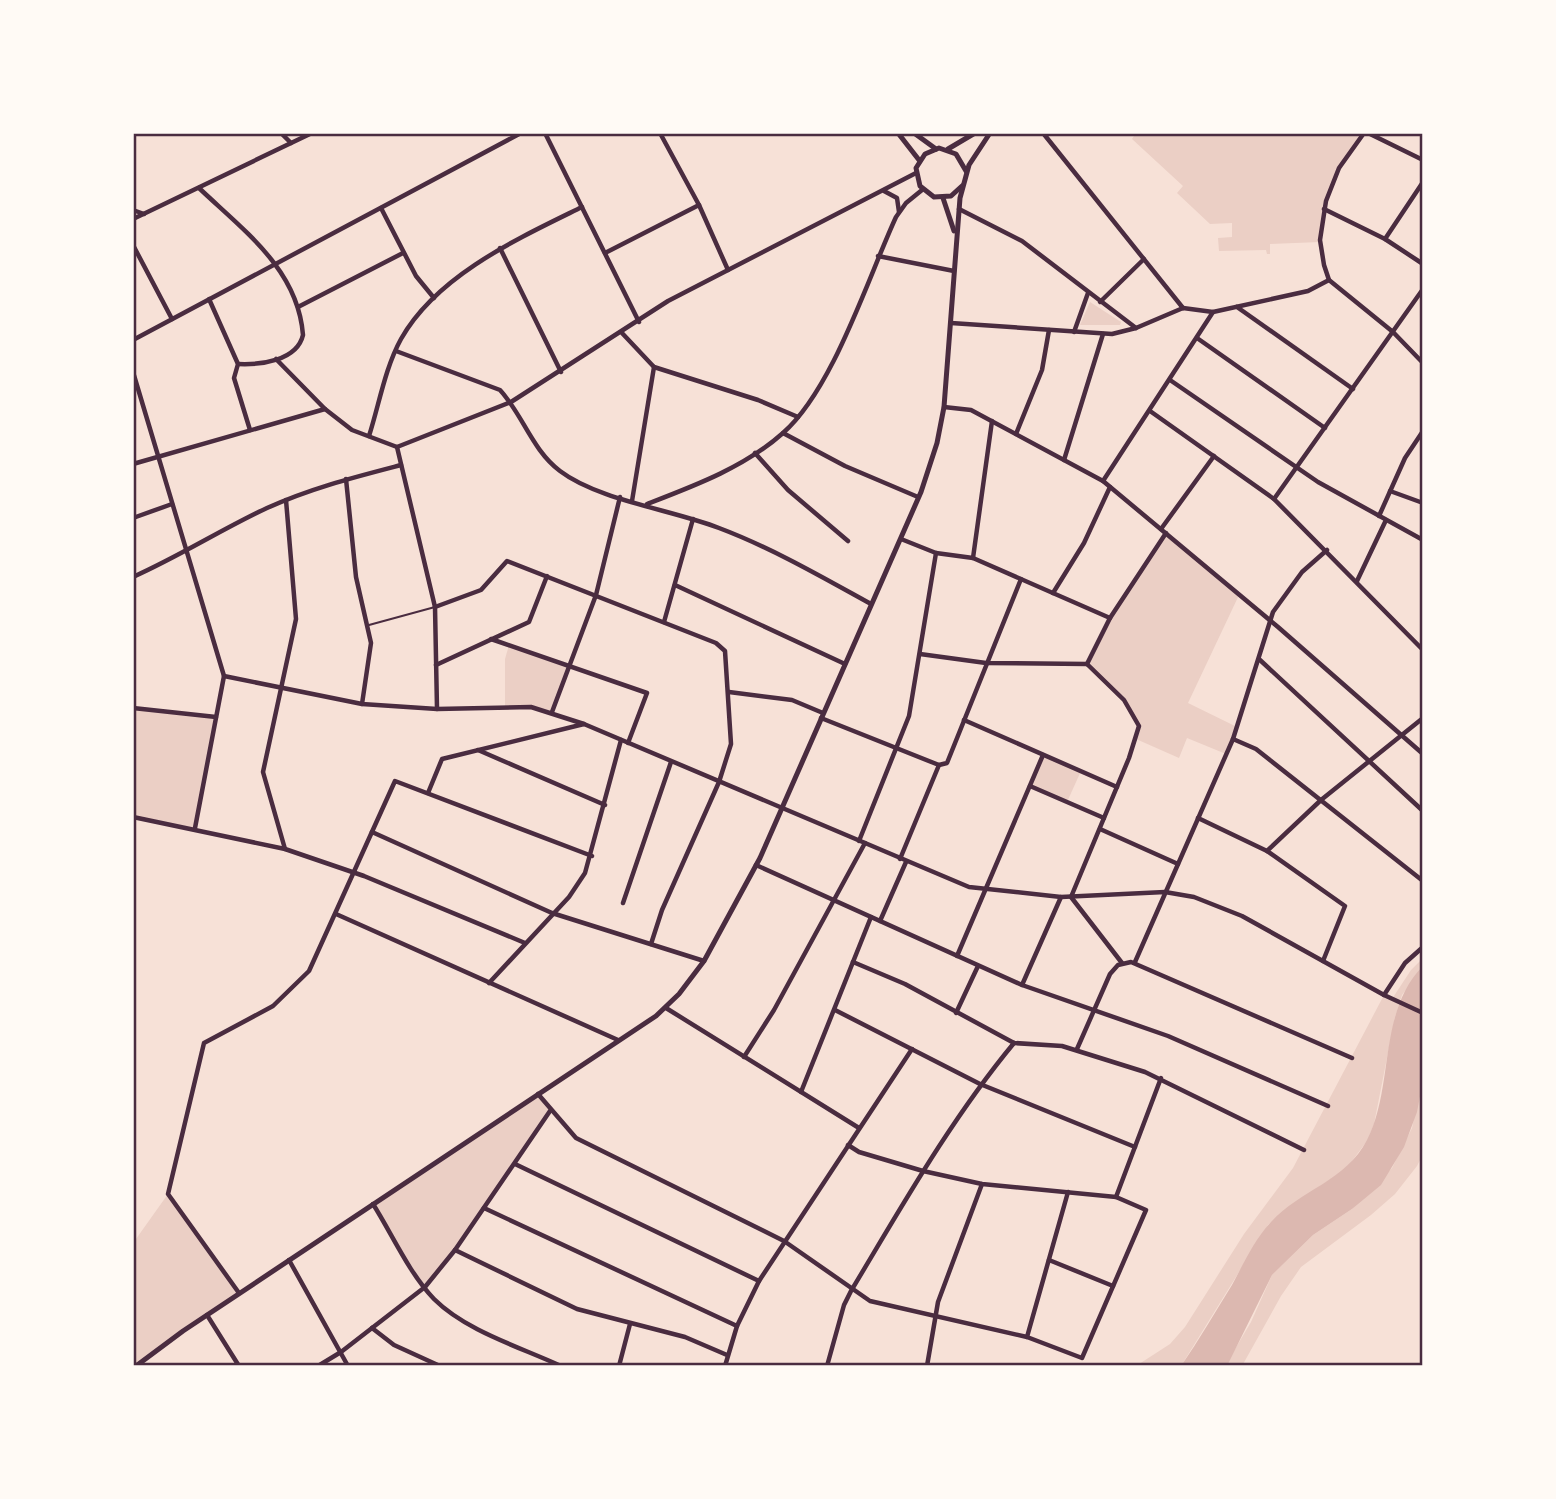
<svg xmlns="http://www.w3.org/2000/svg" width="1556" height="1499" font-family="'Fira Sans Condensed',sans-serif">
  <rect width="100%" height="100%" fill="#f7e1d7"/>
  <g fill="#ebcfc5">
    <path d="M1136,133H1364C1337,167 1326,200 1320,242L1270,244V254H1267L1266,250L1219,251L1218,238L1232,237V223L1210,224L1177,193L1183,186L1132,139Z"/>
    <path d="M1090,302L1121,322L1120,325H1080Z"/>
    <path d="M1166,533L1239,595L1188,703L1237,727L1226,754L1187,738L1179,758L1136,739C1142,707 1108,685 1087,664L1110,618Z"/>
    <path d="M509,645L571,664L552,712L505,706V659Z"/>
    <path d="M133,708L216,717L195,828L133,817Z"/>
    <path d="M1043,755L1081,771L1067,802L1030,786Z"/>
    <path d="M1423,958V966L1402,995L1395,1017L1374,1124L1367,1141L1346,1169L1290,1206L1268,1225L1181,1366H1136L1170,1344L1185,1327L1244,1234L1293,1168L1384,995L1392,999L1411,970Z"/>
    <path d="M1423,1076V1154L1417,1166L1395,1194L1371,1215L1301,1267L1281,1296L1242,1366H1225L1251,1322L1272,1275L1313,1235L1352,1209L1392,1168L1412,1128Z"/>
    <path d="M538,1094L550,1111L455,1250L425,1287L373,1204Z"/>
    <path d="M168,1194L239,1293L133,1366V1238L136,1239Z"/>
  </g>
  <path fill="#dcb8b0" d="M1423,966L1422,1086L1417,1112L1404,1147L1381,1185L1352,1209L1313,1235L1272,1275L1228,1364L1181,1366C1199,1340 1215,1312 1232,1285C1244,1263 1254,1240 1271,1222C1300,1190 1346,1181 1367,1140C1395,1085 1377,1013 1423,966Z"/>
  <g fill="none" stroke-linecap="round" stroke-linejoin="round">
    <path stroke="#4a2c40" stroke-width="2" d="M369,625L435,607"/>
    <g stroke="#4a2c40" stroke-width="4.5">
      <path d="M281,133L291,143"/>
      <path d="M545,133L639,322"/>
      <path d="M660,133L699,205L728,270"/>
      <path d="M1043,133L1183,308"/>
      <path d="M1364,133L1339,168L1326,201L1320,240L1324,265L1329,280L1393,332L1423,363"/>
      <path d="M1368,133L1423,160"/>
      <path d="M199,188C243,230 298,269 303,335C297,361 260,365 238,364"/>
      <path d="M884,191L897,198L899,212"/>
      <path d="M381,208L416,276L434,298"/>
      <path d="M959,209L1022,241L1136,328"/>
      <path d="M1324,209L1385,239L1423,264"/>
      <path d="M133,210L144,214"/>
      <path d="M133,219L312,133"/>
      <path d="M1385,239L1423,182"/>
      <path d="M133,245L172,319"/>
      <path d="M500,248L561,372"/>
      <path d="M605,253L699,205"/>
      <path d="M878,256L954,271"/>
      <path d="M209,299L238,364L234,378L250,430"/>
      <path d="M1100,302L1144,259"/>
      <path d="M298,307L403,253"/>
      <path d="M1237,307L1353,389"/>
      <path d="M951,323L1112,334L1136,328L1183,308L1213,312L1308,291L1329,280"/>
      <path d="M1074,332L1088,293"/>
      <path d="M622,333L654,367L632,501"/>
      <path d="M1197,338L1325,428"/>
      <path d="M133,340L521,133"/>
      <path d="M396,351L500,390C523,415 532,450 560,471C598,500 673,510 719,528C772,548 822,577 871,604"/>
      <path d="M276,359L325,409L352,430L397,447L511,402L668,301L916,173"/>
      <path d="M654,367L758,400L798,417"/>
      <path d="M133,372L224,676L195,828"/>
      <path d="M1170,380L1318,482L1423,540"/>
      <path d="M944,407L971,410L1103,481L1278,627L1423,754"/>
      <path d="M1150,411L1274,499L1423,650"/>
      <path d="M783,433L845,466L918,497"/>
      <path d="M1016,434L1042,370L1049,330"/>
      <path d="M369,436C379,405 385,368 401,339C437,275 519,238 582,207"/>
      <path d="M397,447L435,607L437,709"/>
      <path d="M755,453L788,490L848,541"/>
      <path d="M1064,460L1103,334"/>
      <path d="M133,464L325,409"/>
      <path d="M346,479L356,577L371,643L362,704"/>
      <path d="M1103,481L1213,312"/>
      <path d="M1390,491L1423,503"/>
      <path d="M1274,499L1423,289"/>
      <path d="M647,504C694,486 745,467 783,433C833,389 867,280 896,217L906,203L922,190"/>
      <path d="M1379,516L1405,458L1423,431"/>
      <path d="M133,518L172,504"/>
      <path d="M1161,529L1214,456"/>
      <path d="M901,539L936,553L973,558L1110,618"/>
      <path d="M973,558L992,421"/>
      <path d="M133,577C180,556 222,529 267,508C311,488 355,477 401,465"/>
      <path d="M1357,581L1386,520"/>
      <path d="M675,585L845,664"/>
      <path d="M1053,593L1084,543L1110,487"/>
      <path d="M435,607L481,590L507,561L716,643L725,651L731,744L719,782L662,910L651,944"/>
      <path d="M664,622L693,519"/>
      <path d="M491,639L647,693L628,743"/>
      <path d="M920,654L986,663L1087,664"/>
      <path d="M1260,660L1423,811"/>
      <path d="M1087,664L1124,700L1139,726L1129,758L1071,897L1122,963"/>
      <path d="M1087,664L1110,618L1166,533"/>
      <path d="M436,665L529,622L547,576"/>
      <path d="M224,676L362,704L437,709L531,707L584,724L969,887L1061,897L1165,892L1194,897L1242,916L1384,995L1423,1013"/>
      <path d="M729,692L792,700L823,713"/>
      <path d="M133,708L216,717"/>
      <path d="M552,712L596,595L620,497"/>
      <path d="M821,718L939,765"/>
      <path d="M964,720L1117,787"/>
      <path d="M1233,739L1256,749L1423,881"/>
      <path d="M478,750L605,805"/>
      <path d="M1030,786L1104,818"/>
      <path d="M428,793L442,759L584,724"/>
      <path d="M133,817L285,849L364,876L525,943"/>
      <path d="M1198,818L1267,851L1345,906L1323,961"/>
      <path d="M1100,829L1178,864"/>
      <path d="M372,832L552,913L704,961"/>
      <path d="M859,841L909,716L936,553"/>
      <path d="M285,849L263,772L296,619L286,500"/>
      <path d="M1267,851L1321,800L1423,718"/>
      <path d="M900,859L939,765L947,763L1021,579"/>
      <path d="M756,865L1022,985L1168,1036L1328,1106"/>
      <path d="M623,903L671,762"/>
      <path d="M336,914L618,1040"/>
      <path d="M880,921L906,862"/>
      <path d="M957,956L1043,755"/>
      <path d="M853,962L905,984L1014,1043L1062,1046L1145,1072L1304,1150"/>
      <path d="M1135,962L1233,739L1273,612L1302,572L1327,550"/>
      <path d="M489,983L569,897L585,873L621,740"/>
      <path d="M1022,985L1061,897"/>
      <path d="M1384,995L1405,963L1423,947"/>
      <path d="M666,1008L859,1128"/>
      <path d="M835,1010L980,1084L1135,1147"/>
      <path d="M956,1013L978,966"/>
      <path d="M1077,1049L1110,974L1118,965L1131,962L1352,1058"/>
      <path d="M744,1057L774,1010L865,843"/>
      <path d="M801,1092L871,917"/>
      <path d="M538,1094L576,1138L784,1241L870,1301L1027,1337L1082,1358L1146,1210L1116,1197L982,1184L923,1171L859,1152L848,1145"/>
      <path d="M515,1164L759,1281"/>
      <path d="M1116,1197L1161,1078"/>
      <path d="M373,1204C392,1234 409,1273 434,1299C466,1331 520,1347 561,1366"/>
      <path d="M484,1208L737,1326"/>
      <path d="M455,1250L577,1309L685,1337L727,1355"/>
      <path d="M289,1260L348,1366"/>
      <path d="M1049,1260L1113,1286"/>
      <path d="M239,1293L168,1194L204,1043L273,1006L309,971L395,781L592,856"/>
      <path d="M207,1315L239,1366"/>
      <path d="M372,1328L394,1345L440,1366"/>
      <path d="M1027,1337L1068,1192"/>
      <path d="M318,1366L341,1352L425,1287L455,1250L550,1111"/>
      <path d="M619,1366L630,1324"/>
      <path d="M725,1366L737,1326L759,1281L912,1049"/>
      <path d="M827,1366L844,1305L851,1291C902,1206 951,1119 1014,1043"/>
      <path d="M927,1366L938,1302L982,1184"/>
    </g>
    <g stroke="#4a2c40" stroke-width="5">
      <path d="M898,133L919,160"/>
      <path d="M914,133L936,149"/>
      <path d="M948,149L975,133"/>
      <path d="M962,186L951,196L934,197L920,186L916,168L925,154L939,148L956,154L966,171"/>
      <path d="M943,198L954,231"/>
      <path d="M136,1366L183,1331L656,1016L679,994L704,961L760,858L921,492L937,443L944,407L960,198L969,165L990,133"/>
    </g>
  </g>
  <rect width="1556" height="1499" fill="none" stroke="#fffaf5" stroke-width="270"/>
  <rect x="135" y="135" width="1286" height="1229" fill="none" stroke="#4a2c40" stroke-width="2.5"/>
</svg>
